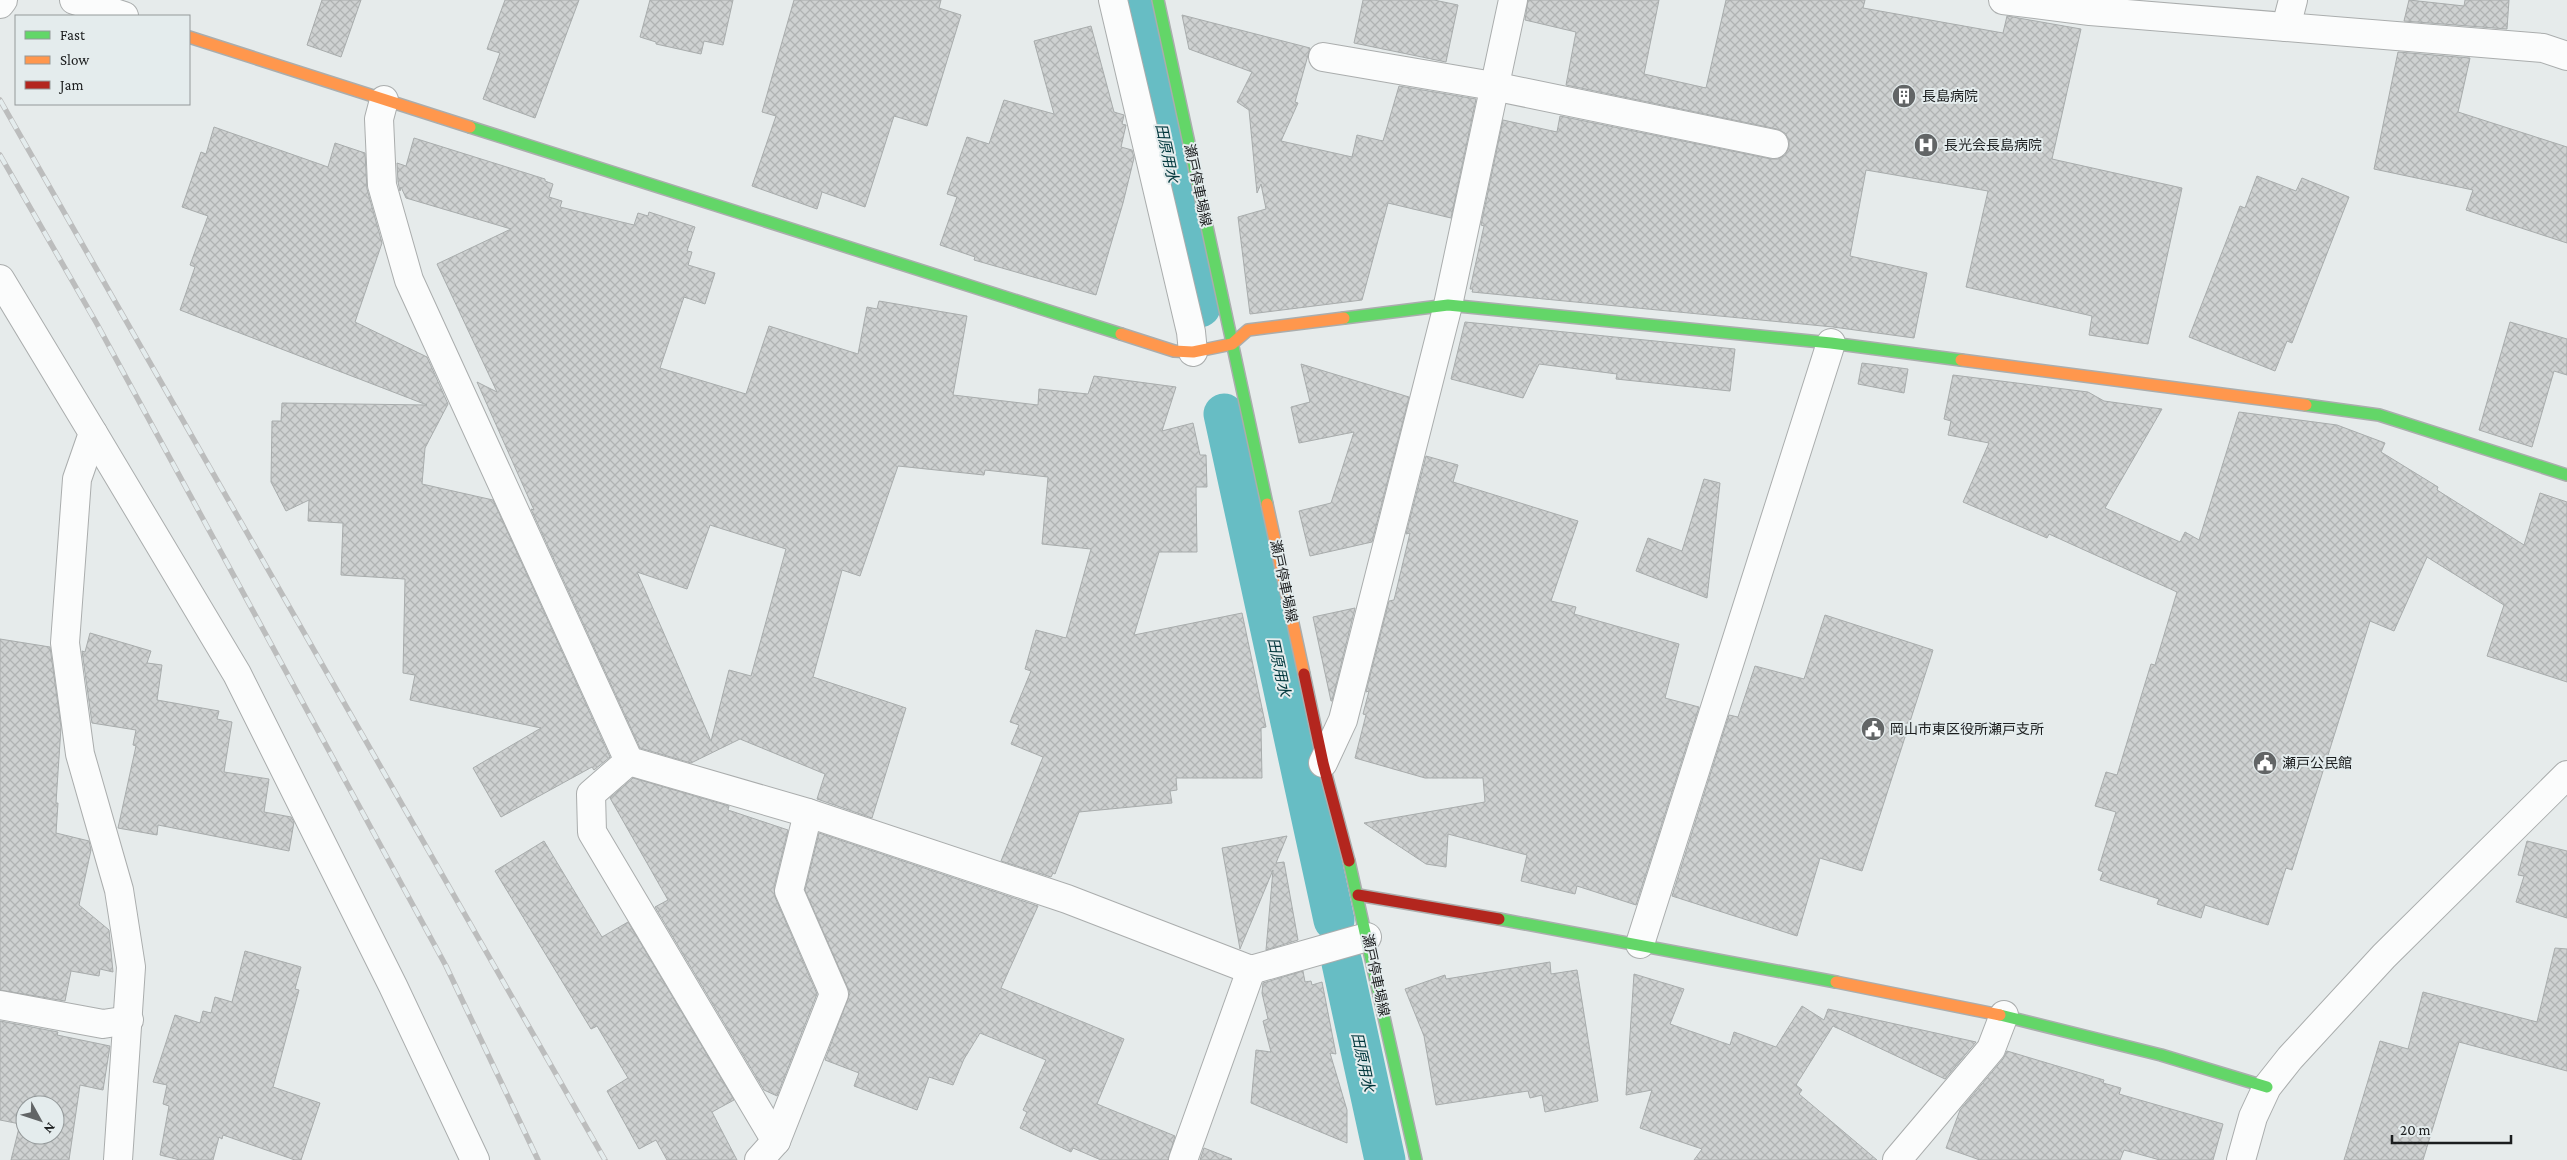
<svg xmlns="http://www.w3.org/2000/svg" width="2567" height="1160" font-family="'Crimson Pro','Noto Sans JP',serif">
  <defs>
    <pattern id="building-cross-hatch" width="8" height="8" patternUnits="userSpaceOnUse" patternTransform="scale(1.25)"><rect width="8" height="8" fill="#ced1d1"/><path d="M0 0l8 8M0 8l8-8" fill="none" stroke="#b0b3b3"/></pattern>
  </defs>
  <rect width="100%" height="100%" fill="#e6ebeb"/>
  <g fill="none" stroke-linecap="round" stroke-linejoin="round">
    <g stroke="#67bdc4" stroke-width="41">
      <path d="M1134,0L1200,307"/>
      <path d="M1224,414L1334,920"/>
      <path d="M1342,963L1385,1160"/>
    </g>
  </g>
  <g fill="url(#building-cross-hatch)" stroke="#a8acac" fill-rule="evenodd">
    <path d="M322,0H361L341,57L307,45Z"/>
    <path d="M505,0H579L535,118L483,99L500,53L487,49Z"/>
    <path d="M650,0H733L723,45L704,41L701,54L656,44V42L640,37Z"/>
    <path d="M794,0H941L939,8L961,15L927,126L894,116L865,207L822,192L817,209L752,186L776,116L762,112Z"/>
    <path d="M1363,0H1434L1458,5L1446,62L1354,43Z"/>
    <path d="M1528,0H1659L1644,74L1706,88L1726,0H1865L1863,8L2003,33L2007,16L2081,29L2052,159L2182,188L2148,344L2089,335L2092,316L1966,287L1988,191L1866,170L1850,256L1927,273L1914,338L1833,327L1472,292L1473,289H1470L1484,226L1481,225L1503,120L1557,132L1560,116L1771,159H1778L1785,155L1789,147V140L1785,133L1777,129L1566,85L1576,32L1525,20Z"/>
    <path d="M2409,0L2464,6L2465,0H2509L2507,29L2404,21Z"/>
    <path d="M1182,15L1310,48L1295,102L1298,103L1281,141L1352,157L1357,135L1383,141L1399,86L1476,99L1451,218L1388,203L1362,300L1250,314L1238,217L1266,209L1261,184L1257,193L1249,110L1237,102L1252,72L1189,49Z"/>
    <path d="M1091,26L1114,112L1124,115L1122,124L1126,125L1121,147L1132,150L1134,158L1123,203L1096,295L974,260L975,257L940,245L957,197L947,194L967,137L989,144L1004,100L1054,114L1034,41Z"/>
    <path d="M2398,52L2470,58L2458,112L2567,147V243L2466,210L2473,190L2374,169Z"/>
    <path d="M214,127L328,167L335,143L365,153L367,189L382,243L355,322L427,357L448,404L425,448L422,484L493,500L610,757L594,770L592,767L501,817L473,768L541,728L410,700L415,675L403,673L405,579L341,575L343,523L308,521L309,500L286,511L271,482L272,421H281L282,403L427,405L180,310L195,267L190,265L208,216L182,207L201,152L206,154Z"/>
    <path d="M414,138L545,179V181L553,184L549,197L562,201L560,207L634,225L638,213L648,216L649,212L695,227L687,251L692,252L688,265L715,273L705,304L684,297L660,368L746,394L769,326L858,354L867,307L877,309L879,301L967,316L953,395L1038,405L1039,389L1088,394L1094,376L1176,387L1162,431L1193,423L1200,455H1206L1207,487H1196L1197,552H1159L1134,635L1242,613L1266,727L1261,728L1262,778H1176L1177,790L1170,791L1172,803L1079,812L1055,874L1053,873L1051,877L1001,861L1043,757L1011,744L1019,725L1010,722L1031,671L1025,669L1036,630L1066,638L1091,549L1042,544L1048,477L985,470L984,475L898,466L860,576L842,570L813,677L906,708L872,818L817,799L825,774L740,739L691,763L640,748L531,509L534,510L477,382L497,392L437,264L511,229L406,198L401,187L400,191L398,182L397,163L406,166ZM710,525L786,549L751,676L729,670L711,741L637,572L687,589Z"/>
    <path d="M2257,176L2296,191L2302,178L2349,197L2292,343L2287,341L2275,371L2189,337L2240,206L2245,208Z"/>
    <path d="M1465,322L1735,349L1730,391L1616,379L1617,374L1539,364L1523,398L1451,379Z"/>
    <path d="M2510,322L2567,339V375L2554,371L2532,447L2479,430Z"/>
    <path d="M1862,363L1908,369L1904,393L1858,384Z"/>
    <path d="M1301,364L1409,397L1372,542L1310,556L1299,511L1331,503L1354,432L1299,443L1291,407L1310,402Z"/>
    <path d="M1953,375L2088,392L2104,401L2162,409L2105,508L2180,542L2185,532L2199,540L2239,412L2337,425L2385,443L2381,452L2438,487L2437,490L2524,545L2540,493L2567,502V682L2487,656L2504,605L2427,557L2394,631L2370,621L2292,870L2286,868L2268,925L2205,905L2201,918L2157,904L2159,899L2100,880L2103,872L2098,870L2116,812L2095,806L2106,772L2117,775L2151,664L2155,665L2177,592L2049,534L2047,538L1963,502L1989,443L1948,435L1951,421L1944,419Z"/>
    <path d="M1426,456L1458,465L1453,482L1578,521L1551,601L1576,607L1574,614L1679,644L1665,698L1699,707L1636,905L1577,886L1575,894L1521,881L1527,855L1448,834L1446,867L1426,864L1364,823L1485,802L1483,778H1425L1355,758L1366,715L1363,714L1369,691L1366,692L1389,601L1394,600L1410,533L1406,534Z"/>
    <path d="M1704,479L1720,483L1707,598L1636,571L1648,538L1682,551Z"/>
    <path d="M1355,608L1332,701H1331L1313,617Z"/>
    <path d="M1825,615L1933,650L1862,871L1820,858L1797,936L1672,896L1729,715L1738,717L1755,666L1804,679Z"/>
    <path d="M90,633L151,651L147,663L162,665L157,700L219,711L217,719L232,722L224,772L269,779L264,812L291,817L294,822L289,851L158,825L157,835L118,828L136,746L133,745L136,730L92,723L82,651L85,652Z"/>
    <path d="M0,639L50,647L61,727L56,803H58L56,833L89,841L91,850L79,905L109,930L113,972L100,969L99,976L71,971L65,1001L0,990Z"/>
    <path d="M633,778L729,806L728,810L788,830L774,887L775,897L817,994L777,1096L764,1090L655,907L668,900L610,798Z"/>
    <path d="M819,833L1038,906L1001,988L1124,1039L1097,1104L1175,1136L1168,1160H1101L1073,1148L1071,1152L1020,1128L1027,1112L1023,1110L1046,1060L980,1033L964,1059L953,1085L929,1077L917,1110L854,1086L859,1073L825,1060L850,993L805,890Z"/>
    <path d="M1287,836L1276,863L1284,862L1298,940L1266,950L1273,870L1240,949L1222,848Z"/>
    <path d="M544,841L602,937L628,922L734,1100L712,1112L737,1160H667L656,1140L639,1149L607,1091L628,1078L597,1026L591,1029L495,871Z"/>
    <path d="M2527,841L2567,851V918L2516,902L2524,876L2518,875Z"/>
    <path d="M2555,948L2567,949V1071L2459,1042L2423,1160H2344L2380,1041L2408,1049L2423,992L2537,1022Z"/>
    <path d="M245,951L301,967L295,989L299,990L273,1087L320,1103L301,1160H295L223,1135L222,1139L219,1137L213,1160H180L160,1155L169,1106L163,1104L167,1085L153,1082L175,1015L200,1023L203,1011L211,1013L215,997L232,1002Z"/>
    <path d="M1550,962L1551,974L1577,970L1598,1101L1545,1112L1542,1095L1530,1098L1528,1091L1436,1105L1424,1036L1405,989L1445,975L1446,979Z"/>
    <path d="M1303,971L1305,982L1311,981L1312,985L1322,982L1336,1054L1330,1053L1347,1110V1143L1251,1103L1256,1050L1271,1052L1263,1021L1268,1019L1262,993L1263,983Z"/>
    <path d="M1634,974L1684,989L1670,1024L1730,1045L1734,1032L1776,1047L1802,1006L1824,1020L1828,1009L1976,1042L1945,1079L1833,1026L1796,1085L1802,1090L1799,1094L1877,1160H1694L1702,1149L1640,1128L1652,1090L1626,1095Z"/>
    <path d="M0,1021L58,1032L57,1035L110,1046L103,1090L80,1085L69,1160H11L20,1124L0,1120ZM25,1105H55V1135H25Z"/>
    <path d="M2007,1051L2104,1080L2103,1083L2121,1088L2119,1094L2223,1124L2213,1160H2160L2124,1150L2120,1160H1980L1946,1148L1960,1110L2003,1059Z"/>
    <path d="M1204,1148L1232,1159L1231,1160H1200Z"/>
  </g>
  <g fill="none" stroke-linecap="round" stroke-linejoin="round">
    <g stroke="#aaadad" stroke-width="30">
      <g id="street">
        <path d="M74,0L124,16"/>
        <path d="M1113,0L1191,332L1193,352"/>
        <path d="M2003,0L2090,11L2543,48L2567,56"/>
        <path d="M0,4L3,0"/>
        <path d="M2286,27L2293,0"/>
        <path d="M1323,57L1493,86L1774,144"/>
        <path d="M384,100L379,119L382,185L409,280L629,761L808,813L1067,899L1251,970L1367,937"/>
        <path d="M0,279L93,433L77,479L65,643L80,754L119,890L131,967L118,1160"/>
        <path d="M93,433L237,674L393,986L475,1160"/>
        <path d="M629,761L591,794L592,832L776,1141"/>
        <path d="M1323,763L1343,720L1448,305L1513,0"/>
        <path d="M1640,944L1831,343"/>
        <path d="M0,1005L103,1024L129,1020"/>
        <path d="M759,1160L776,1141L834,994L789,891L808,813"/>
        <path d="M1183,1160L1251,970"/>
        <path d="M1897,1160L1991,1049L2004,1015"/>
        <path d="M2241,1160L2253,1117L2267,1087L2290,1058L2384,956L2567,775"/>
      </g>
    </g>
    <g stroke="#aaadad" stroke-width="14">
      <g id="fast">
        <path d="M1158,0L1267,504"/>
        <path d="M470,127L1121,334"/>
        <path d="M1344,318L1448,305L1831,343L1961,360"/>
        <path d="M2306,405L2379,415L2567,475"/>
        <path d="M1349,861L1416,1160"/>
        <path d="M1499,919L1836,982"/>
        <path d="M2000,1015L2161,1055L2267,1087"/>
      </g>
    </g>
    <g stroke="#aaadad" stroke-width="14">
      <g id="slow">
        <path d="M189,37L470,127"/>
        <path d="M1121,334L1174,351L1193,352L1232,344L1248,330L1344,318"/>
        <path d="M1961,360L2306,405"/>
        <path d="M1267,504L1304,674"/>
        <path d="M1836,982L2000,1015"/>
      </g>
    </g>
    <g stroke="#aaadad" stroke-width="14">
      <g id="jam">
        <path d="M1304,674L1323,763L1349,861"/>
        <path d="M1358,895L1499,919"/>
      </g>
    </g>
    <use href="#street" stroke="#fbfcfc" stroke-width="28"/>
    <use href="#fast" stroke="#63d668" stroke-width="11"/>
    <use href="#slow" stroke="#ff974d" stroke-width="11"/>
    <use href="#jam" stroke="#b3261e" stroke-width="11"/>
    <g stroke="#bcbdbd" stroke-width="5.5">
      <g id="rail">
        <path d="M0,100L605,1160"/>
        <path d="M0,155L97,324L446,966L538,1160"/>
      </g>
    </g>
    <use href="#rail" stroke="#e4eced" stroke-width="4" stroke-dasharray="11" stroke-linecap="butt"/>
  </g>
  <defs>
    <g id="building-disc" transform="scale(1.25)"><circle r="9.5" fill="#626566" stroke="#e4eced"/><path d="M-4-6H4V6H1V3H-1V6H-4ZM-2.5-4.3h1.7v1.8h-1.7ZM.8-4.3h1.7v1.8H.8ZM-2.5-1h1.7V.8h-1.7ZM.8-1h1.7V.8H.8Z" fill="#fff"/></g>
    <g id="hospital-disc" transform="scale(1.25)"><circle r="9.5" fill="#626566" stroke="#e4eced"/><path d="M-5-5h3v3.5h4V-5h3V5h-3V1.5h-4V5h-3Z" fill="#fff"/></g>
    <g id="civic-disc" transform="scale(1.25)"><circle r="9.5" fill="#626566" stroke="#e4eced"/><path d="M-.6-6.5H3V-4.5H.6V-3L4-1V1h2V6H-6V1h2V-1L-.6-3ZM-1.2 2.5V6h2.4V2.5Z" fill="#fff"/></g>
  </defs>
  <g fill-rule="evenodd">
    <use href="#building-disc" x="1904" y="96"/>
    <use href="#hospital-disc" x="1926" y="145"/>
    <use href="#civic-disc" x="1873" y="729"/>
    <use href="#civic-disc" x="2265" y="763"/>
  </g>
  <g text-anchor="middle" stroke-width="4" stroke-linejoin="round" paint-order="stroke">
    <g font-size="14" fill="#1b1d1e" stroke="#e4eced" text-anchor="start">
      <text x="1922" y="101">長島病院</text>
      <text x="1944" y="150">長光会長島病院</text>
      <text x="1890" y="734">岡山市東区役所瀬戸支所</text>
      <text x="2282" y="768">瀬戸公民館</text>
    </g>
    <g font-size="14" fill="#1b1d1e" stroke="#e4eced">
      <text transform="translate(1198 185) rotate(78)" y="5">瀬戸停車場線</text>
      <text transform="translate(1284 581) rotate(78)" y="5">瀬戸停車場線</text>
      <text transform="translate(1376 975) rotate(78)" y="5">瀬戸停車場線</text>
    </g>
    <g font-size="15" font-style="italic" fill="#00373c" stroke="#e4eced">
      <text transform="translate(1167 153) rotate(78)" y="5">田原用水</text>
      <text transform="translate(1279 667) rotate(78)" y="5">田原用水</text>
      <text transform="translate(1363 1062) rotate(78)" y="5">田原用水</text>
    </g>
  </g>
  <rect x="15" y="15" width="175" height="90" fill="#e4eced" stroke="#94999a"/>
  <rect x="25" y="31" width="25" height="8" fill="#63d668" stroke="#94999a"/>
  <text x="60" y="40" font-size="15" fill="#1b1d1e">Fast</text>
  <rect x="25" y="56" width="25" height="8" fill="#ff974d" stroke="#94999a"/>
  <text x="60" y="65" font-size="15" fill="#1b1d1e">Slow</text>
  <rect x="25" y="81" width="25" height="8" fill="#b3261e" stroke="#94999a"/>
  <text x="60" y="90" font-size="15" fill="#1b1d1e">Jam</text>
  <g transform="translate(40 1120) rotate(130)"><circle r="24" fill="#e4eced" stroke="#94999a"/>
  <path d="M0-4L9 19L0 12L-9 19Z" fill="#626566"/>
  <text y="-8" font-size="14" font-weight="bold" text-anchor="middle" fill="#1b1d1e">N</text>
  </g>
  <path d="M2392 1135v8h119v-8" fill="none" stroke="#1b1d1e" stroke-width="2.5"/>
  <text x="2400" y="1135" font-size="15" fill="#1b1d1e" stroke="#e4eced" stroke-width="4" paint-order="stroke">20 m</text>
</svg>
